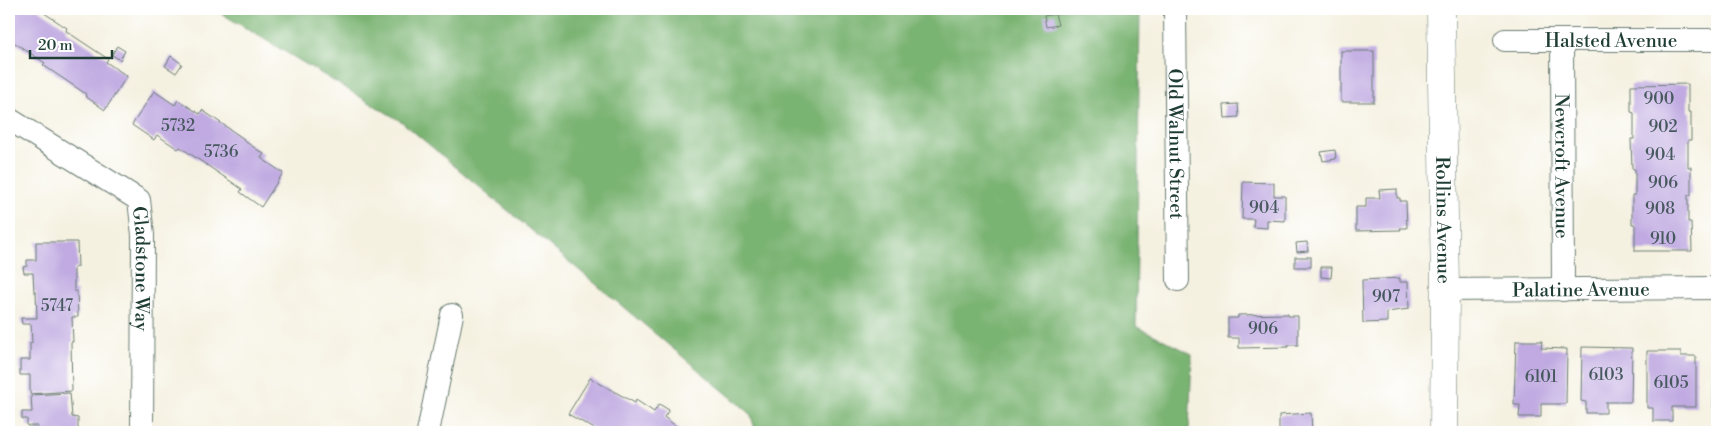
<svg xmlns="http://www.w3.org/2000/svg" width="1726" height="441" font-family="'Libre Bodoni',serif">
  <rect width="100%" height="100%" fill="#fff"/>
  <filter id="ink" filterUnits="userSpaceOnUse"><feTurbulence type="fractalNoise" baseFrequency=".02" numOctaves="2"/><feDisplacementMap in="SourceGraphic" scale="10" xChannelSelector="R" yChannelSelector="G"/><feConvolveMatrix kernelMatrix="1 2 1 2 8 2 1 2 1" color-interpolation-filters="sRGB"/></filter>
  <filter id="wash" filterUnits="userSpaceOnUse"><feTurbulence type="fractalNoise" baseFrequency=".0096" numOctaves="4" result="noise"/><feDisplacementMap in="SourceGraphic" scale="20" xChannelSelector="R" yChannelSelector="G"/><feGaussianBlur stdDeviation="1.12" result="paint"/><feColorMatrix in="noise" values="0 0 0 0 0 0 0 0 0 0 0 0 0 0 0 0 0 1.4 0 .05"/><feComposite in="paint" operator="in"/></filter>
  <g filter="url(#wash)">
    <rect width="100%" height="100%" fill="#f5f1e1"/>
    <path fill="#7ab472" stroke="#4c7853" d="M214,9H1140L1136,326L1192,354L1189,432H756L750,413L402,122Z"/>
    <g id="blocks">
      <g fill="#c0aae1">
        <path d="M9,9H38L67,28L66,31L108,59L106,62L127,76L105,110L85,96L86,94L43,65L45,63L9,39Z"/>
        <path d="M1055,14L1058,25L1046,27L1044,16Z"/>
        <path d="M117,46L125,51L120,60L112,55Z"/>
        <rect x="1341" y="51" width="33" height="51"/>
        <path d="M171,56L182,64L176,73L165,66Z"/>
        <path d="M1688,84V112H1691V140H1688V167H1691V195H1688V222H1691L1692,251H1635V224H1632V195H1635V169H1632L1631,139H1634V113L1631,112V85Z"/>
        <path d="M154,91L175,105L178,100L200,114L202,110L244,139L243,140L264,154L261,158L283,173L261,207L240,192L242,189L180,147L178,149L157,135L154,140L132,125Z"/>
        <path d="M1238,104L1239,117L1225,118L1224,105Z"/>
        <path d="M1335,150L1336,159L1323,161L1321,152Z"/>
        <path d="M1243,182L1274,183V196H1285V221L1267,220V228L1253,227L1254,219H1242Z"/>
        <path d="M1397,189V198H1400V201H1406L1407,228H1400L1401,230L1356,231V207H1366V198H1380L1379,190Z"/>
        <path d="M36,242H77L78,267L74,268V291H77L78,317H72L73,342H71L72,391L30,394V375H20V360H30V343H32L31,324H22L21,318H37L36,292H34L33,273H24L23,267L27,266V260H36Z"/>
        <path d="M1307,242L1308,251L1297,252L1296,243Z"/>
        <rect x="1295" y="257" width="16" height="10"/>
        <path d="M1321,267H1332L1331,278L1321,277Z"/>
        <path d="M1400,278V282H1408L1409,309L1387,312V322L1363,323L1362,280Z"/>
        <path d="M1288,314V316H1298V345H1288V347L1239,348V338H1228V318H1238V315Z"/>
        <path d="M1516,341H1542L1541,348L1567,349L1566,404H1541V417H1519L1520,405H1514Z"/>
        <path d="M1582,347L1632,348L1631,402H1606V413H1586V402L1581,401Z"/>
        <path d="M1647,351H1681V356H1696V407H1672V421H1653V408H1647Z"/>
        <path d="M1714,355H1717V408H1713Z"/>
        <path d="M590,378L635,403L636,400L654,412L659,404L669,410L664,417L680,429L679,430L682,432H601L591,427L568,414Z"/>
        <path d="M70,393L72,417L78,418V432H37V426H27V419H22V412H32L31,395Z"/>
        <path d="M1311,413L1312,432H1279V415Z"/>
      </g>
    </g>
  </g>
  <g filter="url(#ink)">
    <use href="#blocks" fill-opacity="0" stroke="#6a7c71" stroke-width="1"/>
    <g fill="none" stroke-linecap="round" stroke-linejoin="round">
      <g stroke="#6a7c71" stroke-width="24">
        <g id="minor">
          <path id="s1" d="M1175,9L1178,280"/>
          <path id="s2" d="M1505,40H1717"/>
          <path id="s3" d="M1562,41L1563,290"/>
          <path id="s4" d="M9,119L139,200L143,235L142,432"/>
          <path id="s5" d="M1445,290L1717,288"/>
          <path d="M428,432L452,315"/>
        </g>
      </g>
      <g stroke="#6a7c71" stroke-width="29">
        <g id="tertiary">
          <path id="s6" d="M1441,9L1445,290L1444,432"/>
        </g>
      </g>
      <use href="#minor" stroke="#fff" stroke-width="22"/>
      <use href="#tertiary" stroke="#fff" stroke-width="28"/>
    </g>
  </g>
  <g text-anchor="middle" stroke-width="5" stroke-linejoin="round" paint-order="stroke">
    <g font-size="16" fill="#47585f">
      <text x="1659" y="104">900</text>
      <text x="178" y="131">5732</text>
      <text x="1663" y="132">902</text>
      <text x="221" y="157">5736</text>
      <text x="1660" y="160">904</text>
      <text x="1663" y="188">906</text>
      <text x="1264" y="213">904</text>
      <text x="1660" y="214">908</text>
      <text x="1663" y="244">910</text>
      <text x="1386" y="302">907</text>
      <text x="57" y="311">5747</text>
      <text x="1263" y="334">906</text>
      <text x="1606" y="380">6103</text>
      <text x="1541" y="382">6101</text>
      <text x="1671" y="388">6105</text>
    </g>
    <g font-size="19" fill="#1f3d34" stroke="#fff">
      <text dy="7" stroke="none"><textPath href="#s2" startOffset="106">Halsted Avenue</textPath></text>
      <text dy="7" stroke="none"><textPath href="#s1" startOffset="135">Old Walnut Street</textPath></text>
      <text dy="7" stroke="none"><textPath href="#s3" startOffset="125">Newcroft Avenue</textPath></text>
      <text dy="7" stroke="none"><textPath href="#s6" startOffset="211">Rollins Avenue</textPath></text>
      <text dy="7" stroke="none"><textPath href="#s4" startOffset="222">Gladstone Way</textPath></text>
      <text dy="7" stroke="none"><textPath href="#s5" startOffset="136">Palatine Avenue</textPath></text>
    </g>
  </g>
  <rect width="1726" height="441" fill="none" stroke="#fff" stroke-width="30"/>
  <path d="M30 50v8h82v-8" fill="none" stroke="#1f3d34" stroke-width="2.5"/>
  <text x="38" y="50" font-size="15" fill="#1f3d34" stroke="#ffffff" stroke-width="4" paint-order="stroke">20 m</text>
</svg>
